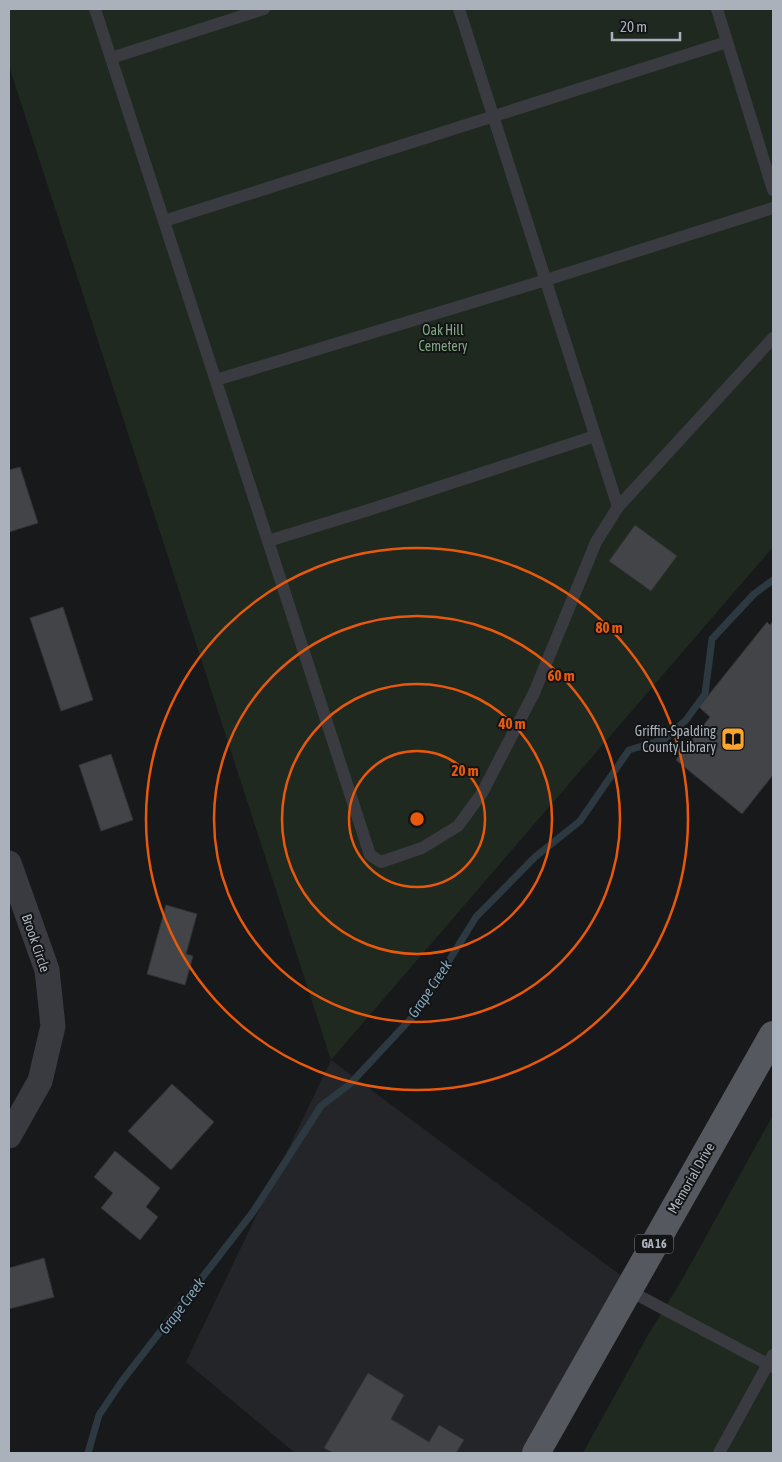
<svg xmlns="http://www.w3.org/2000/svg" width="782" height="1462" font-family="'Asap Condensed',sans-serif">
  <rect width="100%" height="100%" fill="#18191b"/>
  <path fill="#242528" d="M331,1060L623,1277L521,1453H295L186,1362Z"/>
  <g fill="#202920">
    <path d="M9,9H773V547L331,1060L9,66Z"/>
    <path d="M773,1115V1453H583L648,1335L683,1278Z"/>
  </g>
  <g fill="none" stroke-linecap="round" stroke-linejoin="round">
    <path stroke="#2d3940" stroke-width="7" d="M88,1453L99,1415L122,1381L253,1212L321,1106L350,1084L418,1011L476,917L535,857L580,821L629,750L665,739L686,720L705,694L712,639L754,594L773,580"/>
  </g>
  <g fill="#424448" stroke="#323337">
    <path d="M20,467L38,523L9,532V470Z"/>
    <path d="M635,525L677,556L651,591L609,561Z"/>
    <path d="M63,607L93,700L61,711L30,618Z"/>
    <path d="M773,621V775L742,814L676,760L710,717L699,707L767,622L770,625Z"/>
    <path d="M111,754L133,820L101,831L79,765Z"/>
    <path d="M166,905L197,914L186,954L193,956L185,985L147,974Z"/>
    <path d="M172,1084L214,1122L171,1170L128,1131Z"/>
    <path d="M115,1151L160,1188L146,1207L158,1217L140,1240L101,1208L113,1193L94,1177Z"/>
    <path d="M44,1258L54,1297L9,1309V1268Z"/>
    <path d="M368,1373L404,1395L391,1419L429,1442L439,1425L464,1440L456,1453H333L324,1448Z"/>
  </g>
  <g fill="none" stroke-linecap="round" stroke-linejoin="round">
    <g stroke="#393b40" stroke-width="12">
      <path d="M95,9L370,855L381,862L422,848L458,826L482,793L534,693L596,542L618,507L773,338"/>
      <path d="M459,9L618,507"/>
      <path d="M717,9L773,190"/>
      <path d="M111,58L264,9"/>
      <path d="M164,221L727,42"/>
      <path d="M216,380L546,280L773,208"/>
      <path d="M268,541L375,508L595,436"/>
      <path d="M628,1290L773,1367"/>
      <path d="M719,1453L773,1355"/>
    </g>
    <path stroke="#393b40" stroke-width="25" d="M9,863L47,970L53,1026L40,1081L9,1136"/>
    <path stroke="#55585f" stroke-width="28" d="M536,1453L773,1035"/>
  </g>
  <g fill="none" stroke="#e8590c" stroke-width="2.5">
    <circle cx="417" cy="819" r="68"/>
    <circle cx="417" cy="819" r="135"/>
    <circle cx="417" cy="819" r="203"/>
    <circle cx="417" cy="819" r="271"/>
  </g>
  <defs>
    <g id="library-square" transform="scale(1.25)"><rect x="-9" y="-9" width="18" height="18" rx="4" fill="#fda52f" stroke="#131416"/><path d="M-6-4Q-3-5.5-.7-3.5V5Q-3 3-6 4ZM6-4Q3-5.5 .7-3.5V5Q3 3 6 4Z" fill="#111"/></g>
  </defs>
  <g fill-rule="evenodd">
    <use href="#library-square" x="733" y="739"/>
  </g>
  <g text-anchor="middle" stroke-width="4" stroke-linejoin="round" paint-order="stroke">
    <rect fill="#131416" stroke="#7d828a" stroke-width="1" x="635" y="1234.5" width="38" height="19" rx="4"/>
    <g font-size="12" font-weight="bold" fill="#aab1bb">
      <text x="654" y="1248">GA 16</text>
    </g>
    <g font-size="14" fill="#81a780" stroke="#131416">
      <text x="443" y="335">Oak Hill<tspan x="443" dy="16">Cemetery</tspan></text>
    </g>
    <g font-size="14" fill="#aab1bb" stroke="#131416" text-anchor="end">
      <text x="716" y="736">Griffin-Spalding<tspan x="716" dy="16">County Library</tspan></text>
    </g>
    <g font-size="14" fill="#aab1bb" stroke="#131416">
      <text transform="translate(36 943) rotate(71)" y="5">Brook Circle</text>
      <text transform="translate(691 1178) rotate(-60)" y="5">Memorial Drive</text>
    </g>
    <g font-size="15" font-style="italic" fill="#80a3b8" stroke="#131416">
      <text transform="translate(430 989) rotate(-56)" y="5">Grape Creek</text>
      <text transform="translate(182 1306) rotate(-53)" y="5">Grape Creek</text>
    </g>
  </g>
  <circle cx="417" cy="819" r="8" fill="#e8590c" stroke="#131416" stroke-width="2.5"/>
  <g font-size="15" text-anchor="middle" font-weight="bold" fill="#e8590c" stroke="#131416" stroke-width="4" stroke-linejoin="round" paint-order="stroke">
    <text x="609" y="633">80 m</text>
    <text x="561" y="681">60 m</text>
    <text x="512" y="729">40 m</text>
    <text x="465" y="776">20 m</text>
  </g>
  <rect width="782" height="1462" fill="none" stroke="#aab1bb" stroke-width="20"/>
  <path d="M612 32v8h68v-8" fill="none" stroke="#aab1bb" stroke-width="2.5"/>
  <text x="620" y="32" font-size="15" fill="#aab1bb" stroke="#131416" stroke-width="4" paint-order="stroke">20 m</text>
</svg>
